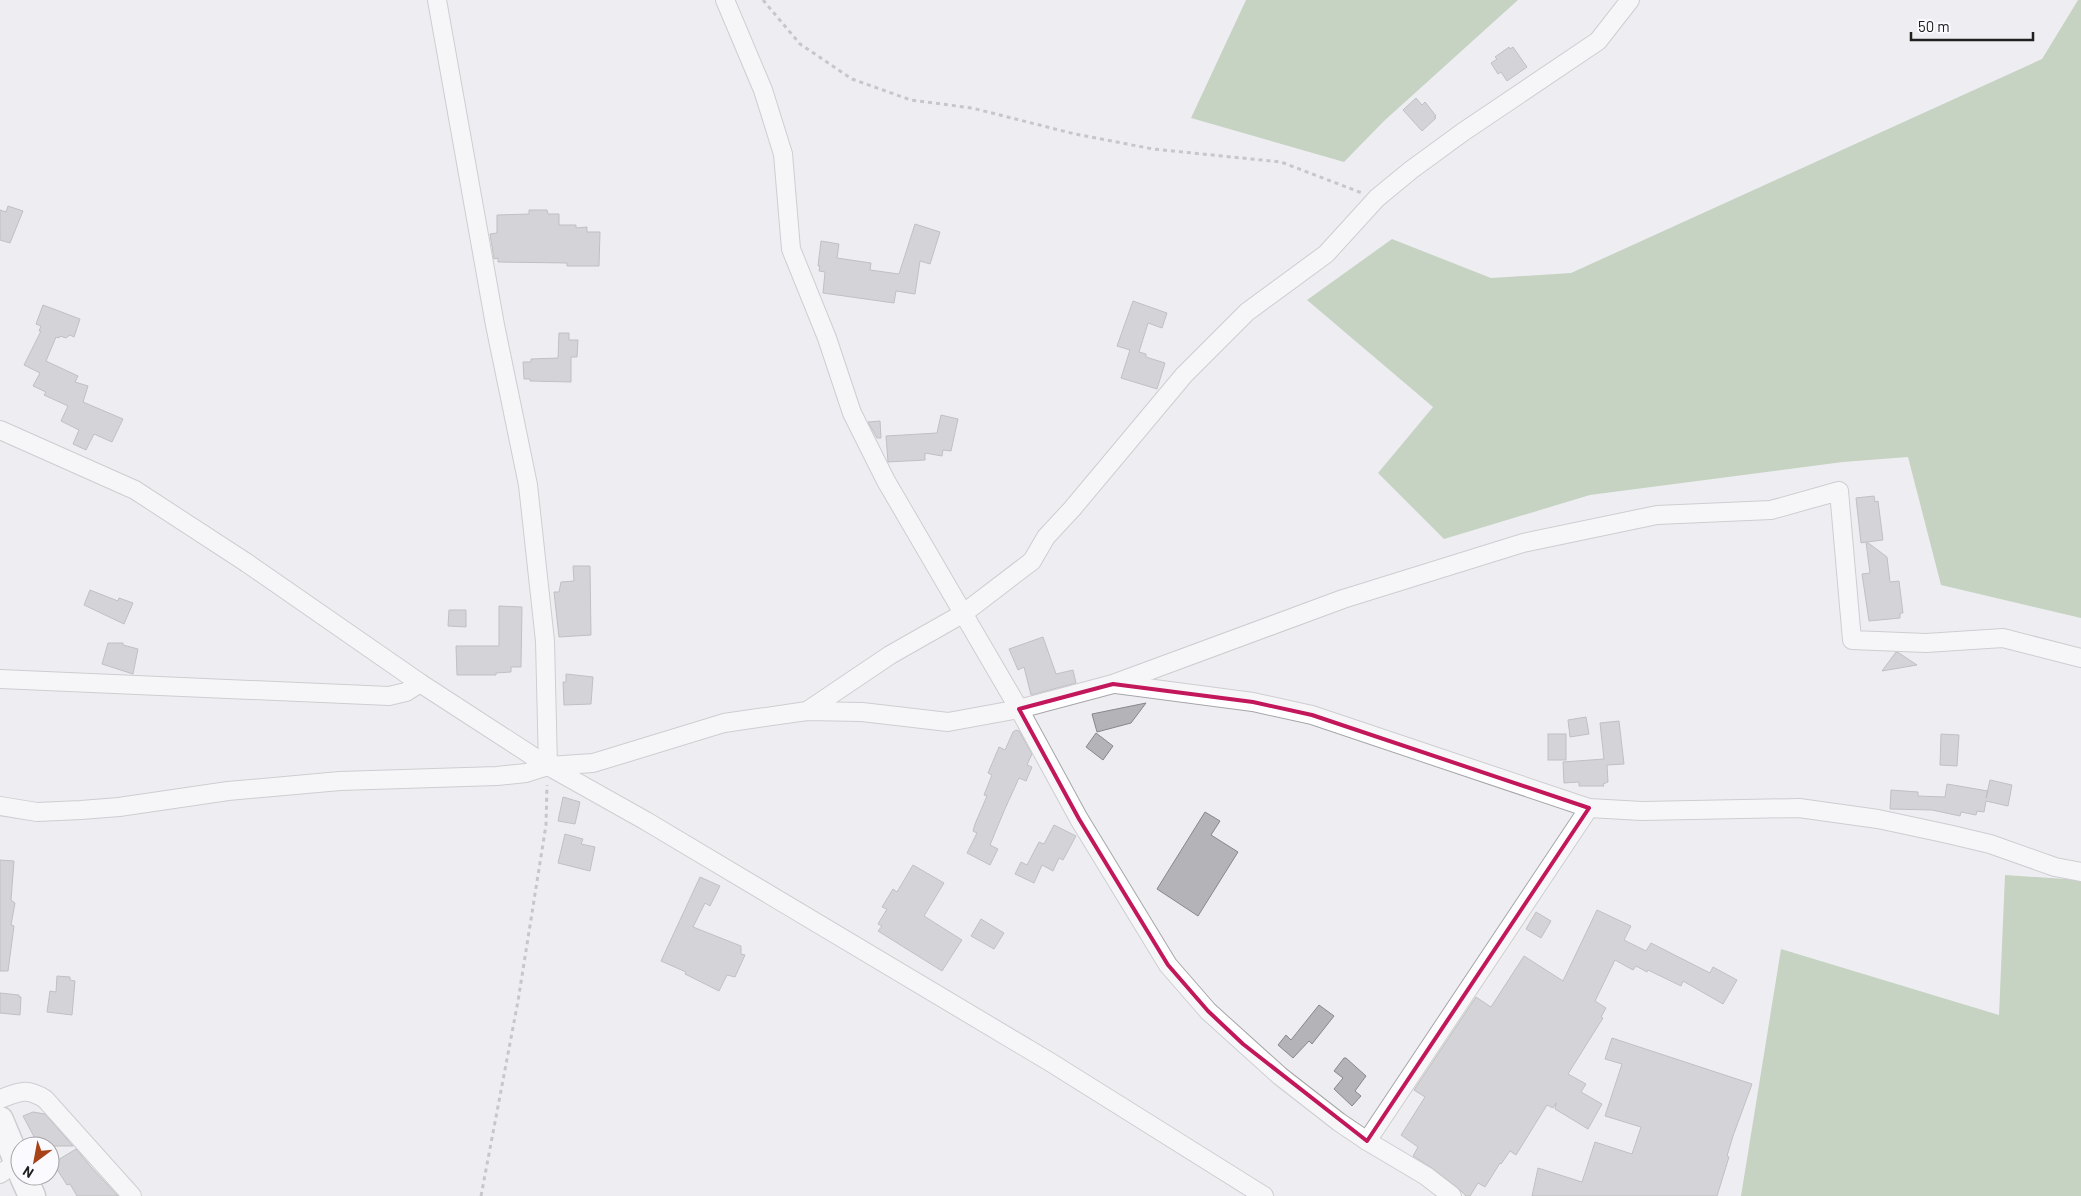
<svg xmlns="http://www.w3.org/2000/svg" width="2081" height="1196" font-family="Barlow,sans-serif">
  <rect width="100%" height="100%" fill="#eeeef2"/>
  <g fill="#94b288">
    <path d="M1246,0H1518L1384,121L1344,162L1191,118Z"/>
    <path d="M2078,0H2081V618L1941,585L1908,457L1843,462L1590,495L1444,539L1378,473L1433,407L1307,300L1392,239L1491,278L1571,273L2042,59Z"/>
    <path d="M2005,875L2081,880V1196H1741L1781,949L1999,1015Z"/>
  </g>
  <g fill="#b4b4b8" stroke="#88888b">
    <path d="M1509,47L1510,49L1513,47L1527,67L1507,81L1501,72L1498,74L1491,63L1497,59L1495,57Z"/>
    <path d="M1416,98L1422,105L1425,102L1436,116L1434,117L1436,118L1422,131L1403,110Z"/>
    <path d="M8,206L23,211L10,243L0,240V210L6,212Z"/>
    <path d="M529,210H547L548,214H559V225H576V228L587,227V232H600L599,266H567V263L498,262V258L494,259L490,234L497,233V215L529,214Z"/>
    <path d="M915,224L940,232L930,264L920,261L915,294L896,291L894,303L823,293L825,272L819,271L820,266H818L821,241L839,244L837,258L871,263L870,270L899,274Z"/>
    <path d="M1133,301L1167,313L1162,328L1148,323L1139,352L1146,354V357L1165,363L1157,389L1121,378L1130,350L1117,346Z"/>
    <path d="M43,305L80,319L74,337L70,335L66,338L60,336L59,338L56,337L46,361L78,376L75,382L88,386L83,402L123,419L112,442L94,434L86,450L73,444L79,430L61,421L68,406L44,395L46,392L33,386L40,373L24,365L41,331H39L41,326L36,324Z"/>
    <path d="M559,333H569V340H578L577,357H571V382L530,381V379H524L523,362H531V359L558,358Z"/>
    <path d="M941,415L958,419L951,451L943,450L942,456L925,453V460L888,462L886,436L937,433Z"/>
    <path d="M880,421L881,438H877L868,422Z"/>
    <path d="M1874,496L1875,502L1878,501L1883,540L1867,542L1887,557L1890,582L1899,581L1903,613H1900V618L1869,621L1862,574L1870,573L1866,542L1861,543L1856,498Z"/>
    <path d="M573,566H590L591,635L559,637L554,592H559L561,582L574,581Z"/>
    <path d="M90,590L118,601L119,598L133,603L124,624L84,605Z"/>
    <path d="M499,606L522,607L521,667H511V672L496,673V675H457L456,646H499Z"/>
    <path d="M449,610H466V627L448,626Z"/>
    <path d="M1043,637L1056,674L1073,670L1076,683L1031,695L1024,667L1018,670L1009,649Z"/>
    <path d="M108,643H123V645L138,649L133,674L102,664Z"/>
    <path d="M1896,652L1899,653L1917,665L1882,671Z"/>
    <path d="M566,674L593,677L591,704L564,705L563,682H566Z"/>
    <path d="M1146,703L1131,723L1097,732L1092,714Z"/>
    <path d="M1586,717L1589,734L1570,737L1568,720Z"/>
    <path d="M1619,721L1624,764L1607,765L1608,782L1603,784L1604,786H1579V782L1564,783L1563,762L1604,759L1600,723Z"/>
    <path d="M1016,730L1019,731L1032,754L1027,765L1032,767L1026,781L1019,778L1004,811L990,845L998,849L990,865L967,853L977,833L973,831L975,824L987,796L984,795L992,775L988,773L999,747L1005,750L1013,732Z"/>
    <path d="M1096,733L1113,746L1103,760L1086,747Z"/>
    <rect x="1548" y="734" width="18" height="26"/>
    <path d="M1941,734L1959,735L1957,766L1940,765Z"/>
    <path d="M1990,780L2012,785L2008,806L1986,801L1984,812L1977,811L1976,815L1961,812L1960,816L1932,810L1890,809L1891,790L1918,792V796L1945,797L1947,784L1988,791L1986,798Z"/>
    <path d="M563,797L580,802L575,824L558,821Z"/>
    <path d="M1205,812L1220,821L1211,835L1238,852L1198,916L1157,889Z"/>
    <path d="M1054,825L1076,836L1063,860L1059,858L1053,871L1042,865L1034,883L1015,874L1021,862L1027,865L1039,842L1044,844Z"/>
    <path d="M565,834L583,839L581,844L595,847L590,871L558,863Z"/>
    <path d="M0,860L14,861L11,900L15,903L11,925L14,926L8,971H0Z"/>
    <path d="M913,865L944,883L924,916L962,940L942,971L878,931L882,926L878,924L887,909L882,907L893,889L897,892Z"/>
    <path d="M700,877L720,886L710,906L705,903L693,927L741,946V954L745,955L735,977L727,975L719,991L685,974L686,972L661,961Z"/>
    <path d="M1597,910L1631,926L1624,940L1646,951L1651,943L1710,973L1713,967L1737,980L1723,1004L1683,981L1681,986L1679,985L1648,970L1647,972L1636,966L1633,970L1615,960L1595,1001L1606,1008L1601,1017L1603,1018L1568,1074L1586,1084L1581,1092L1602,1104L1588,1129L1555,1109L1556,1103L1553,1108L1547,1105L1516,1155L1510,1151L1501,1164L1500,1163L1485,1187L1478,1183L1470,1196H1466L1458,1188L1432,1168L1413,1156L1418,1147L1401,1135L1425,1097L1414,1090L1476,997L1491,1007L1524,956L1563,981Z"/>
    <path d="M1536,912L1551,921L1541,938L1526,929Z"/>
    <path d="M981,919L1004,933L994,949L971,936Z"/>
    <path d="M57,976L70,977V980L75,981L72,1015L47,1012L50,991L56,992Z"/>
    <path d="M0,993L19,995V997H21L20,1015L0,1013Z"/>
    <path d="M1319,1005L1334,1016L1312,1044L1309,1041L1293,1058L1278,1045L1286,1035L1291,1040Z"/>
    <path d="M1612,1038L1752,1084L1733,1136L1727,1156L1729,1157L1717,1196H1532L1538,1168L1582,1182L1595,1142L1632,1154L1641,1127L1605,1116L1622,1064L1605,1059Z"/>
    <path d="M1344,1058H1346L1366,1076L1355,1091L1361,1096L1352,1106L1334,1089L1343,1078L1334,1071Z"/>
    <path d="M33,1112L45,1114L73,1146H39L23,1116Z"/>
    <path d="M76,1149L91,1167L118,1196H77L70,1184L67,1185L53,1163Z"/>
  </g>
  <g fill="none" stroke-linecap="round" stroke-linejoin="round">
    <g stroke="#a6a6aa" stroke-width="20">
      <g id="minor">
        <path d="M437,0L495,325L528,485L545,641L548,766"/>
        <path d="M725,0L763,90L783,154L791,249L827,338L852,413L886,481L1019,709L1079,819L1168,965L1208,1011L1280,1076L1339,1122L1367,1141L1426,1176L1452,1196"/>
        <path d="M0,430L135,490L247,563L420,683L548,766L646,821L1050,1062L1264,1196"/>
        <path d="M0,679L389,696L406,692L420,683"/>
        <path d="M1116,684L1253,702L1312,715L1589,808L1642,811L1799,808L1878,819L1948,834L1990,844L2055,867L2081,872"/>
        <path d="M807,711L890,655L964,613L1032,561L1046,537L1072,509L1184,375L1247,312L1326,254L1377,198L1411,170L1463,132L1598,41L1630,0"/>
        <path d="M0,806L37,812L81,810L119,807L228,791L340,781L497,776L526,773L548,766L593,763L724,723L807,711L862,712L948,722L1019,709L1113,684L1343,599L1523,543L1657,515L1771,510L1839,491L1852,640L1926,643L2003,638L2081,658"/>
        <path d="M0,1099C19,1092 26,1087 45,1099L132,1196"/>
        <path d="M1367,1141L1589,808"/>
        <path d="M0,1174L17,1162"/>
      </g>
    </g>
    <g stroke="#a6a6aa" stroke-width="29">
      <g id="highway">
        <path d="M0,1120L20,1168"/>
        <path d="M23,1176L32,1196"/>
      </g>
    </g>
    <g stroke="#979799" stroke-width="3" stroke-dasharray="4 4" stroke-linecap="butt">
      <path d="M763,0L800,44L852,79L911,100L972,108L1075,134L1153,149L1281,162L1362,193"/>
      <path d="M481,1196L518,1001L546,825L547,785"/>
    </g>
    <use href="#minor" stroke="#fff" stroke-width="18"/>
    <use href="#highway" stroke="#fff" stroke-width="26"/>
  </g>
  <path d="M0 0H2081V1196H0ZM1113,684L1253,702L1312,715L1589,808L1367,1141L1243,1044L1208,1011L1168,965L1079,819L1019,709Z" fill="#eeeef2" fill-opacity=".55" fill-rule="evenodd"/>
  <path fill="none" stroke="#c2185b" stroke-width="4" stroke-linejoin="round" d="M1113,684L1253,702L1312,715L1589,808L1367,1141L1243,1044L1208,1011L1168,965L1079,819L1019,709Z"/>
  <g transform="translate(35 1161) rotate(212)"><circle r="24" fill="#fbfbff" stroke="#a3a3a6"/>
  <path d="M0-4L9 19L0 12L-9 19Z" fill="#a84319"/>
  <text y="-8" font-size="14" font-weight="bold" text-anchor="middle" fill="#202021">N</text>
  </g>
  <path d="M1911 32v8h122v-8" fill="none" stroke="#202021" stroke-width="2.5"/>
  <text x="1918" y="32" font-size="15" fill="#202021" stroke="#fbfbff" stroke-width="4" paint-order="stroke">50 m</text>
</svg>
